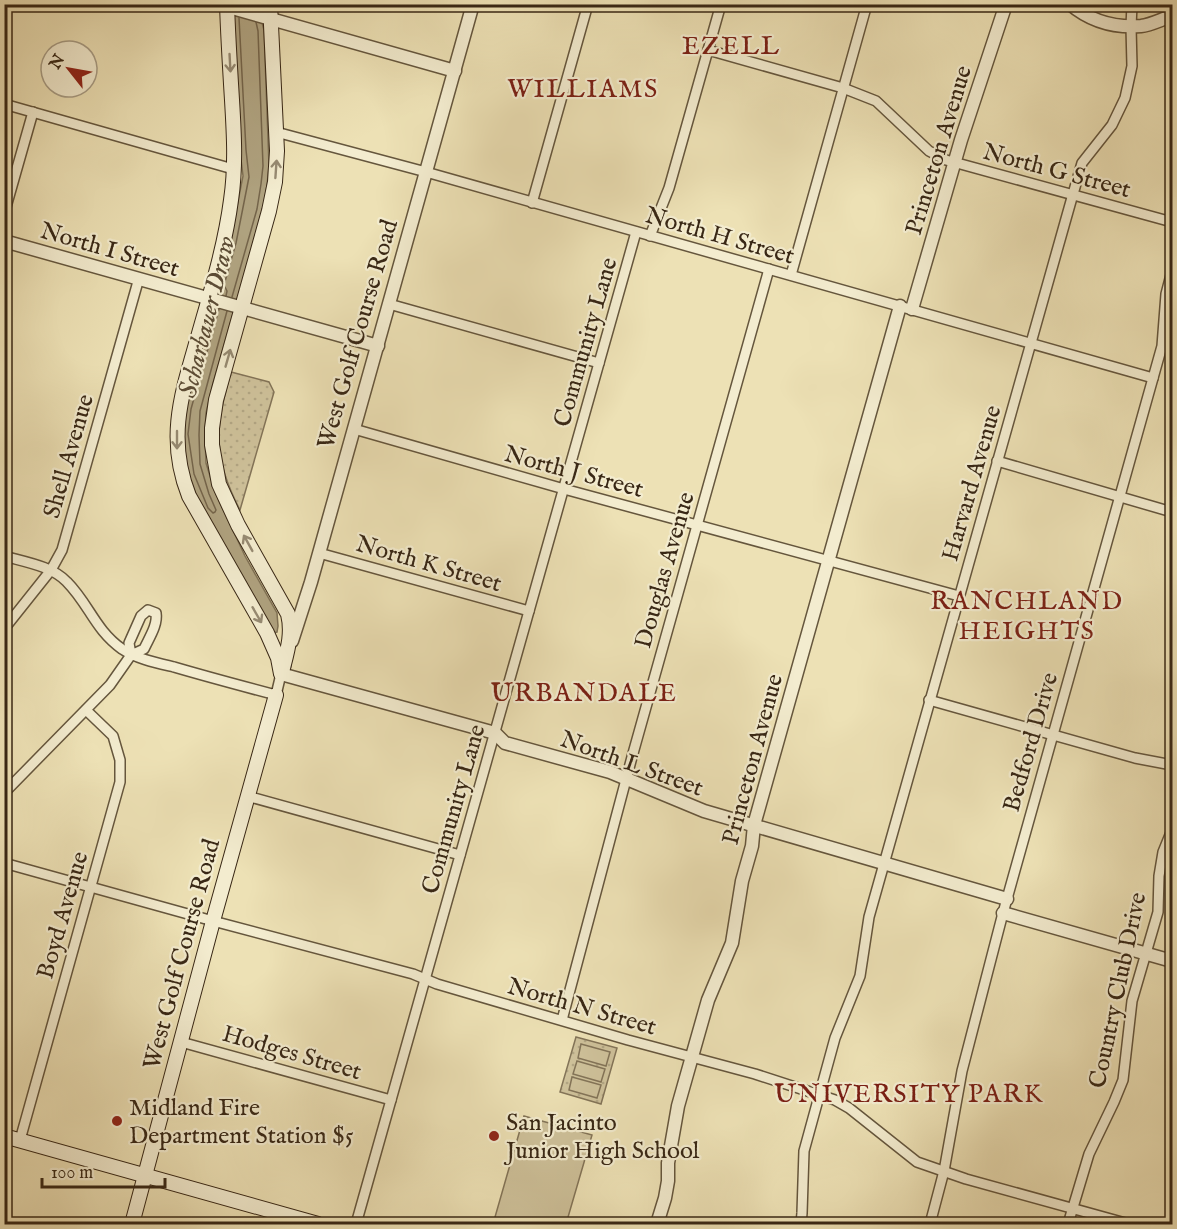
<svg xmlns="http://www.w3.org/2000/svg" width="1177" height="1229" font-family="'IM FELL English',serif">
  <defs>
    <pattern id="grass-dots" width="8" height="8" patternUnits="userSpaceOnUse" patternTransform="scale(1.5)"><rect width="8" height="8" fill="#cec19a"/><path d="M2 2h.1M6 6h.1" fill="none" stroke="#b2a684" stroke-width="1.8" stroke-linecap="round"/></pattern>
  </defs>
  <rect width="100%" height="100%" fill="#ede1b5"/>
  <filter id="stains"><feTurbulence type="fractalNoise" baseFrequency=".00333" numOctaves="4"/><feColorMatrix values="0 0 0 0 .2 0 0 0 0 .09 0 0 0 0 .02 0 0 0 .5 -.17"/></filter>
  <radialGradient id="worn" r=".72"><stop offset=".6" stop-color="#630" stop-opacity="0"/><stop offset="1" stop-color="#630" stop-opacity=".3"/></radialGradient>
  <g fill="url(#grass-dots)" stroke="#837458" stroke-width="1.5">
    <path d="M231,372L269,382L274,392L240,510C212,457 215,428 231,372Z"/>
    <path d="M576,1037L617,1048L601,1104L560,1092Z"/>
  </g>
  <g fill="#cec19a" stroke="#837458" stroke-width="1.5">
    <path d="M581,1044L610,1052L606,1066L578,1058Z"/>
    <path d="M577,1061L605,1069L601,1082L573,1074Z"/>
    <path d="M572,1077L601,1085L597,1098L569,1090Z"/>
    <path d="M524,1116L592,1135L566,1224H493Z"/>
  </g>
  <path fill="#afa27f" stroke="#7f7155" stroke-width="1.5" d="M235,5H261L258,8L264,30L269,166L267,185L263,210L213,383L206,413L205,435L206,463L215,492L245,556L277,613L278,626L277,632L272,633L226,551L213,525L203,512L188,475L184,454L183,413L212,311L221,292L217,287L230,242L243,176L240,151L233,23Z"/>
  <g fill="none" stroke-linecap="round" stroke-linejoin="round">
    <g stroke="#74644a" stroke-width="1.5">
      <path d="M226,296L227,291L224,285L236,243L249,177L246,150L239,18"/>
      <path d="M232,297L257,209L261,184L263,166L258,31L256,22"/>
      <path d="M219,309L191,409L188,434L194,474L208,508L213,513L215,512L216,510L209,494L200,464L199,435L200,411L227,311"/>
    </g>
    <g stroke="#65563d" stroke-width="12">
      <g id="minor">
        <path d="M708,50L843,88L876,101L929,151L946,160L1172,222"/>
        <path d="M4,104L233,169"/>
        <path d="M276,132L426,172L1153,378"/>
        <path d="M532,203L588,4"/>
        <path d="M4,214L33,112"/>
        <path d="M650,236L669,188L721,4"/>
        <path d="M791,275L867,4"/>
        <path d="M389,304L599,363"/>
        <path d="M354,429L564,489L959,596"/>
        <path d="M997,461L1172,512"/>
        <path d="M319,553L529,611"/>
        <path d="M4,556C25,562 52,566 67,582C89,604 95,630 122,649C137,659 157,663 174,667C208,677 242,686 276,695L281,674"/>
        <path d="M148,610L156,613C158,625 149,638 144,649L131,655L129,643L141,616Z"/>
        <path d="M4,629L51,570L62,550L139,278"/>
        <path d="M929,700L1135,758L1172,765"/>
        <path d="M4,793L110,685L131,655"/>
        <path d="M247,796L460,855"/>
        <path d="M4,863L213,921L413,974L437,984L628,1040L755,1074L835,1100L849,1108L917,1162L966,1179L1129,1224"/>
        <path d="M562,1020L632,757L769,269"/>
        <path d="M181,1042L391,1100"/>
        <path d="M20,1140L120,782V760L113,736L86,710"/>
        <path d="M356,1224L636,232"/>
        <path d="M801,1224L802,1213L804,1151L835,1038L860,976L869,917L1073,194L1082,163L1112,125L1125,98L1132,66L1131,27L1132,4"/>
        <path d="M930,1224L944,1171L962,1071L1003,913L1162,346L1166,294L1172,271"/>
        <path d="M1068,1224L1089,1154L1114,1102L1123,1080L1132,1001L1158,912L1159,876L1163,852L1172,830"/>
      </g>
    </g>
    <g stroke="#65563d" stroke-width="15">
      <g id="tertiary">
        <path d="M218,4L455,71"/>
        <path d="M1070,4C1090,21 1115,28 1141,26C1151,25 1162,19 1172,16"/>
        <path d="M4,241L378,346"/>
        <path d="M912,309L961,140L1006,4"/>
        <path d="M292,641L311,582L473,4"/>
        <path d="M284,666L281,674L495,733L505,743L610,772L704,811L1007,899"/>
        <path d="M1003,913L1172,961"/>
        <path d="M657,1224L665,1198L668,1181V1163L678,1106L708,1000L732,943L742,881L752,846L754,825L900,306"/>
      </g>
    </g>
    <g stroke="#382715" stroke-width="16">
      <g id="secondary">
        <path d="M227,4C228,36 230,68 232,100C234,133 236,167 231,200C225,246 211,291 198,337C182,393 166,438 189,496L267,633L278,658L281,674"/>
        <path d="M270,4L277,151L275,182L269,211L216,400L212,428V445L219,484L238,525L288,614C293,634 287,652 282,672"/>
        <path d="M4,1136L318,1224"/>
        <path d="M132,1224L213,921L276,695"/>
      </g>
    </g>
    <use href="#minor" stroke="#f3eccf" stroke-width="9"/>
    <use href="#tertiary" stroke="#f3eccf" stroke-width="12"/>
    <use href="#secondary" stroke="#f3eccf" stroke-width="14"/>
  </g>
  <defs><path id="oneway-shaft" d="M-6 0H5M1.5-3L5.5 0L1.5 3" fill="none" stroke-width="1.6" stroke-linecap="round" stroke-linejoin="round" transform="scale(1.5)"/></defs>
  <g stroke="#968a72">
    <use href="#oneway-shaft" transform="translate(230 63) rotate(87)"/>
    <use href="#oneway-shaft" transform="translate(276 169) rotate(-86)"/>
    <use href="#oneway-shaft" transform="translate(228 358) rotate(-74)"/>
    <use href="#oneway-shaft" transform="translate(177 440) rotate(90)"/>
    <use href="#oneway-shaft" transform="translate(248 543) rotate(-119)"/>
    <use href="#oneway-shaft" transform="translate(257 615) rotate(60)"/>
  </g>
  <g fill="#8f2418" stroke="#f3eccf" stroke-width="2">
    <circle cx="117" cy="1121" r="6"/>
    <circle cx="494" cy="1136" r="6"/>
  </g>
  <g text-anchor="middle" stroke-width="4.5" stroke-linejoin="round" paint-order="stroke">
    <g font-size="24" fill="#382715" stroke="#f3eccf">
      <text transform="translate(938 150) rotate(-73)" y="8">Princeton Avenue</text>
      <text transform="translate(1057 170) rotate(15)" y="8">North G Street</text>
      <text transform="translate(720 235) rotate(16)" y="8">North H Street</text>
      <text transform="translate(110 249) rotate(16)" y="8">North I Street</text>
      <text transform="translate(357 334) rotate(-74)" y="8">West Golf Course Road</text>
      <text transform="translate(585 342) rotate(-74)" y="8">Community Lane</text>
      <text transform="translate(68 456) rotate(-74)" y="8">Shell Avenue</text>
      <text transform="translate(574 471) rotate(15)" y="8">North J Street</text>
      <text transform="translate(971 483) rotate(-74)" y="8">Harvard Avenue</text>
      <text transform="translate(429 563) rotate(16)" y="8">North K Street</text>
      <text transform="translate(664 570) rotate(-74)" y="8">Douglas Avenue</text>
      <text transform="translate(1030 742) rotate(-74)" y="8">Bedford Drive</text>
      <text transform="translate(752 759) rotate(-75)" y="8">Princeton Avenue</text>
      <text transform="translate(632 763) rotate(20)" y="8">North L Street</text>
      <text transform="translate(453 809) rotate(-74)" y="8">Community Lane</text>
      <text transform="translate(62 915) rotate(-74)" y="8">Boyd Avenue</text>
      <text transform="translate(181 954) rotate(-75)" y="8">West Golf Course Road</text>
      <text transform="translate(1117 990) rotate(-78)" y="8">Country Club Drive</text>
      <text transform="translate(582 1006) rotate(16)" y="8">North N Street</text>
      <text transform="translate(292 1052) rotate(16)" y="8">Hodges Street</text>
    </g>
    <g font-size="24" fill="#382715" stroke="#f3eccf" text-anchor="start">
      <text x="129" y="1115">Midland Fire<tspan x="129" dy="28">Department Station $5</tspan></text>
      <text x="506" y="1130">San Jacinto<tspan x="506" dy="28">Junior High School</tspan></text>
    </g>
    <g font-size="26" letter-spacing="1.5" fill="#7a1f14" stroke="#f3eccf">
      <text x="731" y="54">EZELL</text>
      <text x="583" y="97">WILLIAMS</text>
      <text x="1027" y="609">RANCHLAND<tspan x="1027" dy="30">HEIGHTS</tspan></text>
      <text x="584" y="701">URBANDALE</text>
      <text x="909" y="1102">UNIVERSITY PARK</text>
    </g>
    <g font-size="26" font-style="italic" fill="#5c4c35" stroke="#f3eccf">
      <text transform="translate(206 317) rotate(-76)" y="9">Scharbauer Draw</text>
    </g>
  </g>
  <rect width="1177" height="1229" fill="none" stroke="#ede1b5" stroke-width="24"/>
  <rect x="6" y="6" width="1165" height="1217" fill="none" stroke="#382715" stroke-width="3"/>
  <rect x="12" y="12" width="1153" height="1205" fill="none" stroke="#382715" stroke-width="1.5"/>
  <g transform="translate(69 69) rotate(301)"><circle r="28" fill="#f3eccf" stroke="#a89d85" stroke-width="1.5"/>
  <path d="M0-4.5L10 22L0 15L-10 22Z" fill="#8f2418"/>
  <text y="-9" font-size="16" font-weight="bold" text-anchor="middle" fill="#382715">N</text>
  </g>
  <path d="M42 1178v9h123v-9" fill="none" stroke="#382715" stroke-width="3"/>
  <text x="51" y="1178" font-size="18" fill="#382715" stroke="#f3eccf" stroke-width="4.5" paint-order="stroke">100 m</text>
  <rect width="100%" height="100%" filter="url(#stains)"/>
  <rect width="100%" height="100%" fill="url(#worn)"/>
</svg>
